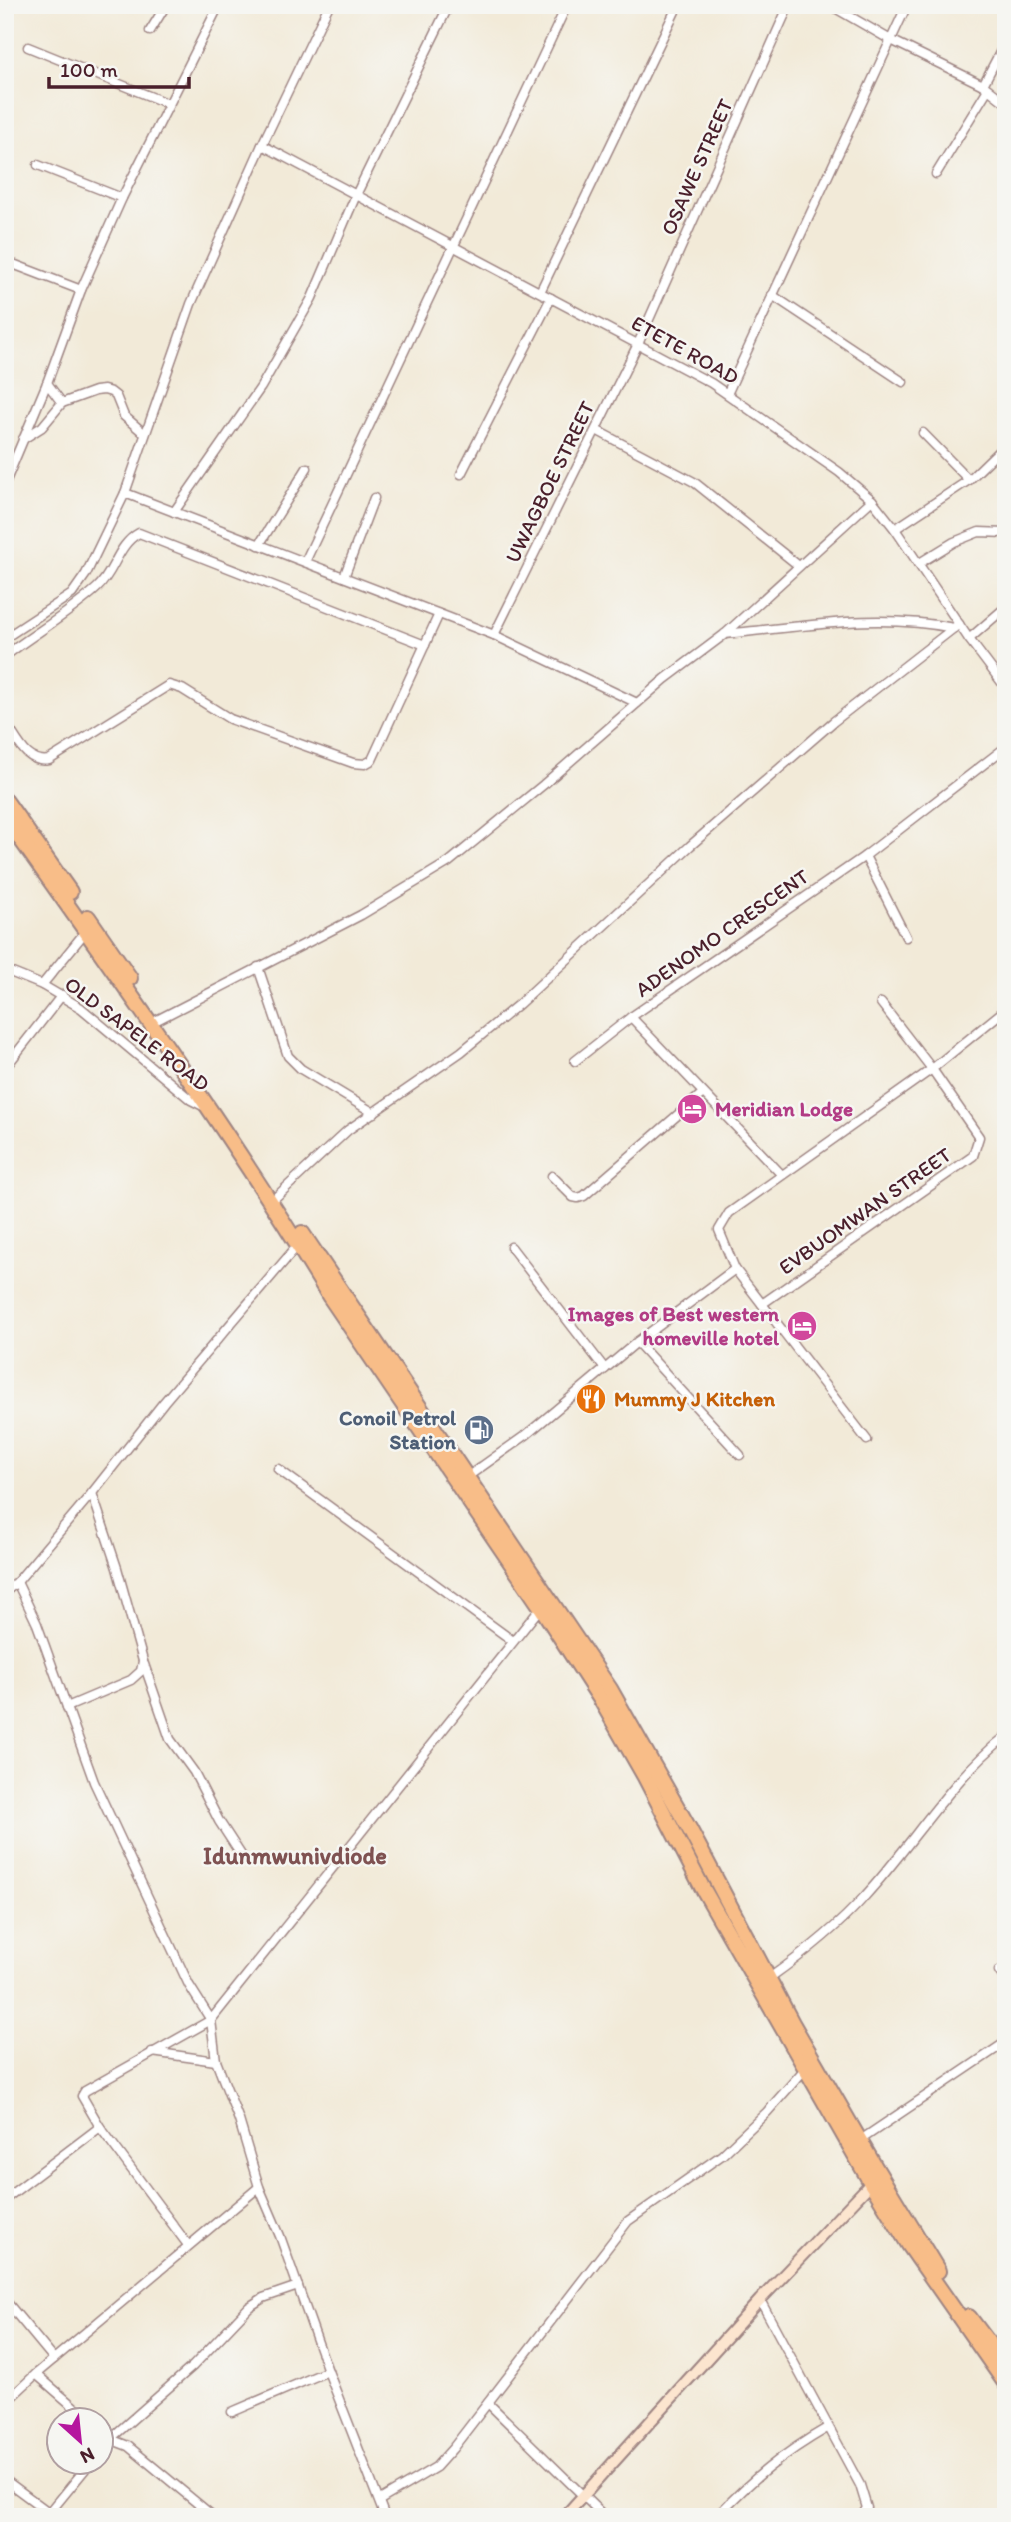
<svg xmlns="http://www.w3.org/2000/svg" width="1011" height="2522" font-family="Itim,sans-serif">
  <rect width="100%" height="100%" fill="#f6f6f2"/>
  <filter id="ink" filterUnits="userSpaceOnUse"><feTurbulence type="fractalNoise" baseFrequency=".0143" numOctaves="2"/><feDisplacementMap in="SourceGraphic" scale="14" xChannelSelector="R" yChannelSelector="G"/><feConvolveMatrix kernelMatrix="1 2 1 2 8 2 1 2 1" color-interpolation-filters="sRGB"/></filter>
  <filter id="wash" filterUnits="userSpaceOnUse"><feTurbulence type="fractalNoise" baseFrequency=".00686" numOctaves="4" result="noise"/><feDisplacementMap in="SourceGraphic" scale="28" xChannelSelector="R" yChannelSelector="G"/><feGaussianBlur stdDeviation="1.57" result="paint"/><feColorMatrix in="noise" values="0 0 0 0 0 0 0 0 0 0 0 0 0 0 0 0 0 1.4 0 .05"/><feComposite in="paint" operator="in"/></filter>
  <g filter="url(#wash)">
    <rect width="100%" height="100%" fill="#f2ead8"/>
  </g>
  <g filter="url(#ink)">
    <g fill="none" stroke-linecap="round" stroke-linejoin="round">
      <g stroke="#9e8482" stroke-width="11">
        <g id="street">
          <path d="M830,5L889,39L983,85L1006,103"/>
          <path d="M150,31L166,5"/>
          <path d="M28,47L169,104"/>
          <path d="M983,85L1006,41"/>
          <path d="M262,145L711,383L839,472L872,500L895,529L969,639L1006,688"/>
          <path d="M38,165L122,198"/>
          <path d="M936,174L988,89"/>
          <path d="M5,261L81,290"/>
          <path d="M540,292L678,5"/>
          <path d="M772,295L903,382"/>
          <path d="M47,383L62,403"/>
          <path d="M728,392L907,5"/>
          <path d="M596,430L694,482L799,566"/>
          <path d="M923,433L969,480"/>
          <path d="M23,439L42,427L62,403L95,391L104,390L111,392L116,396L124,416L145,434"/>
          <path d="M461,474L551,298"/>
          <path d="M5,483L47,383L81,290L122,198L219,5"/>
          <path d="M125,493L494,635L637,703"/>
          <path d="M174,512L261,387L312,298L356,195L449,5"/>
          <path d="M895,529L969,480L1006,444"/>
          <path d="M259,545L307,468"/>
          <path d="M305,562L567,5"/>
          <path d="M918,564L954,542L979,532L1006,533"/>
          <path d="M344,577L374,498"/>
          <path d="M725,634C803,627 875,612 954,628"/>
          <path d="M494,635L638,344L789,5"/>
          <path d="M5,638L72,594L86,574L125,493L191,304L262,145L329,5"/>
          <path d="M969,639L1006,607"/>
          <path d="M5,656C35,633 70,613 97,588C115,572 117,545 139,533L425,645"/>
          <path d="M5,727L7,725C18,741 27,764 49,760L169,685L182,689L230,719L353,763L365,764L372,760L439,614"/>
          <path d="M865,856L906,937"/>
          <path d="M258,967L288,1056L301,1069L374,1113"/>
          <path d="M5,970L42,985L81,1008L191,1100L203,1106"/>
          <path d="M42,985L86,931"/>
          <path d="M157,1020L361,915L449,862L543,785L665,679L725,634L872,500"/>
          <path d="M575,1061L631,1017"/>
          <path d="M5,1068L62,995"/>
          <path d="M781,1174L631,1017L865,856L1006,747"/>
          <path d="M552,1176L573,1197L578,1198L584,1196L703,1093"/>
          <path d="M277,1196L348,1130L461,1052L519,1004L690,846L833,722L959,624"/>
          <path d="M511,1247L605,1369"/>
          <path d="M762,1304L973,1156L979,1137L932,1069L881,1003"/>
          <path d="M637,1342L740,1455"/>
          <path d="M867,1440L735,1269L719,1230L729,1213L932,1069L1006,1009"/>
          <path d="M278,1469L513,1641"/>
          <path d="M467,1477L526,1435L637,1342L735,1269"/>
          <path d="M17,1582L37,1624L94,1782L189,1985L211,2020L216,2061L239,2120L259,2187L280,2236L328,2371L385,2517"/>
          <path d="M5,1592L17,1582L92,1493L164,1402L298,1245"/>
          <path d="M144,1664L170,1739L194,1772L219,1821L245,1861"/>
          <path d="M67,1707L131,1680L141,1671L143,1661L117,1568L92,1493"/>
          <path d="M999,1971L1006,1980"/>
          <path d="M768,1979C802,1955 837,1928 865,1896C913,1844 950,1780 1006,1736"/>
          <path d="M152,2052L216,2061"/>
          <path d="M859,2141L1006,2042"/>
          <path d="M5,2199L100,2127"/>
          <path d="M188,2245L100,2127L82,2096L85,2091L211,2020L541,1607"/>
          <path d="M5,2300L54,2359"/>
          <path d="M760,2300L860,2485L867,2508L861,2517"/>
          <path d="M36,2374L89,2420"/>
          <path d="M5,2403L36,2374L259,2187"/>
          <path d="M488,2403L605,2517"/>
          <path d="M232,2412L328,2371"/>
          <path d="M102,2431L110,2439L128,2446L214,2517"/>
          <path d="M102,2449L110,2439L193,2366L249,2307L263,2298L298,2286"/>
          <path d="M5,2480L55,2517"/>
          <path d="M380,2500L436,2467L453,2448L628,2221L722,2155L767,2112L805,2069"/>
          <path d="M46,2517L91,2462"/>
          <path d="M716,2517C752,2479 782,2454 827,2428"/>
        </g>
      </g>
      <g stroke="#9e8482" stroke-width="14">
        <path id="secondary" d="M564,2517L760,2300L871,2183"/>
      </g>
      <g stroke="#9e8482" stroke-width="18">
        <g id="highway">
          <path d="M5,800L70,892"/>
          <path d="M5,817C117,975 230,1132 330,1297L541,1607L601,1700L645,1777L702,1887L871,2183L909,2245L1006,2384"/>
          <path d="M88,917L130,978"/>
          <path d="M302,1233L610,1689L690,1830L792,2023L875,2167L938,2271"/>
          <path d="M969,2317L1006,2366"/>
        </g>
      </g>
      <use href="#street" stroke="#fff" stroke-width="8"/>
      <use href="#secondary" stroke="#fce5cf" stroke-width="10"/>
      <use href="#highway" stroke="#f8bd88" stroke-width="14"/>
    </g>
  </g>
  <defs>
    <g id="hotel-disc" transform="scale(1.575)"><circle r="9.5" fill="#d1479c" stroke="#f6f6f2"/><path d="M-6-4.5h1.5V1H6V5H4.5V3h-9V5H-6ZM-4 0a1.8 1.8 0 1 1 3.6 0ZM.5 0V-2.5h3Q6-2.5 6 0Z" fill="#fff"/></g>
    <g id="restaurant-disc" transform="scale(1.575)"><circle r="9.5" fill="#e8710a" stroke="#f6f6f2"/><path d="M-5-6h1v4h1v-4h1v4h1v-4h1v5L-1.5 .5V6h-2V.5L-5-1ZM5-6V6H3V1.5H1.5Q1.5-4 5-6Z" fill="#fff"/></g>
    <g id="fuel-disc" transform="scale(1.575)"><circle r="9.5" fill="#5c6f8a" stroke="#f6f6f2"/><path d="M-5.5-6h7V0h2V4h1.3V-2.5L3-4.5l.8-.8L6-3V5H2.5V1h-1V6h-7ZM-4.2-4.7v3.2H.2V-4.7Z" fill="#fff"/></g>
  </defs>
  <g fill-rule="evenodd">
    <use href="#hotel-disc" x="692" y="1109"/>
    <use href="#hotel-disc" x="802" y="1326"/>
    <use href="#restaurant-disc" x="591" y="1399"/>
    <use href="#fuel-disc" x="479" y="1430"/>
  </g>
  <g text-anchor="middle" stroke-width="5" stroke-linejoin="round" paint-order="stroke">
    <g font-size="21" fill="#4a1f2b" stroke="#f6f6f2">
      <text transform="translate(697 167) rotate(-66)" y="7">OSAWE STREET</text>
      <text transform="translate(685 350) rotate(29)" y="7">ETETE ROAD</text>
      <text transform="translate(550 482) rotate(-64)" y="7">UWAGBOE STREET</text>
      <text transform="translate(722 933) rotate(-35)" y="7">ADENOMO CRESCENT</text>
      <text transform="translate(137 1034) rotate(37)" y="7">OLD SAPELE ROAD</text>
      <text transform="translate(865 1211) rotate(-35)" y="7">EVBUOMWAN STREET</text>
    </g>
    <g font-size="21" font-weight="bold" fill="#b23c85" stroke="#f6f6f2" text-anchor="start">
      <text x="715" y="1116">Meridian Lodge</text>
      <text x="779" y="1321" text-anchor="end">Images of Best western<tspan x="779" dy="24">homeville hotel</tspan></text>
    </g>
    <g font-size="21" font-weight="bold" fill="#c56008" stroke="#f6f6f2" text-anchor="start">
      <text x="614" y="1406">Mummy J Kitchen</text>
    </g>
    <g font-size="21" font-weight="bold" fill="#4e5e75" stroke="#f6f6f2" text-anchor="end">
      <text x="456" y="1425">Conoil Petrol<tspan x="456" dy="24">Station</tspan></text>
    </g>
    <g font-size="24" font-weight="bold" fill="#7f5252" stroke="#f6f6f2">
      <text x="295" y="1864">Idunmwunivdiode</text>
    </g>
  </g>
  <rect width="1011" height="2522" fill="none" stroke="#f6f6f2" stroke-width="28"/>
  <g transform="translate(80 2441) rotate(153)"><circle r="33" fill="#f6f6f2" stroke="#b1a0a2" stroke-width="2"/>
  <path d="M0-5L12 26L0 18L-12 26Z" fill="#b5179e"/>
  <text y="-10" font-size="19" font-weight="bold" text-anchor="middle" fill="#4a1f2b">N</text>
  </g>
  <path d="M49 77v10h140v-10" fill="none" stroke="#4a1f2b" stroke-width="3.5"/>
  <text x="60" y="77" font-size="21" fill="#4a1f2b" stroke="#f6f6f2" stroke-width="5" paint-order="stroke">100 m</text>
</svg>
